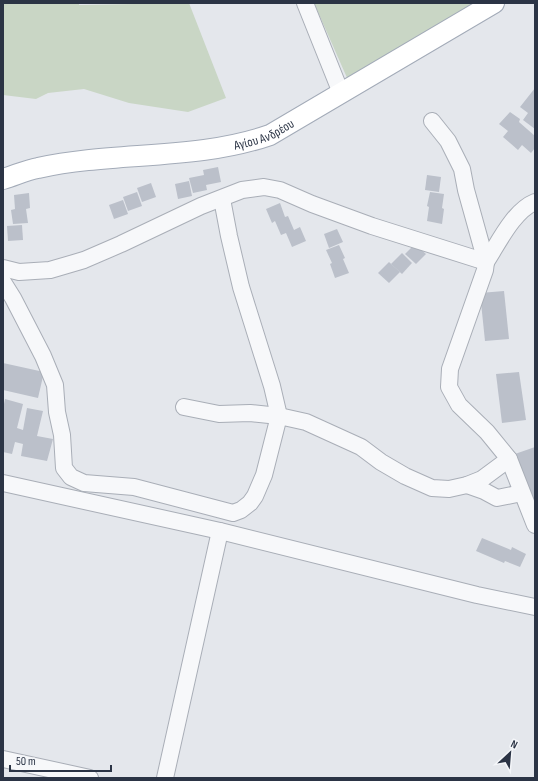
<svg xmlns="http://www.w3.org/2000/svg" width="538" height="781" font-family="'Sofia Sans Condensed',sans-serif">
  <rect width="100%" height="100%" fill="#e4e7ec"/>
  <g fill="#c9d6c5">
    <path d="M3,3H79V5L189,3L226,98L188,112L129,103L84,89L48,93L36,99L3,95Z"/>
    <path d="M314,3H478L348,80Z"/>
  </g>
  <g fill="#bbc0ca">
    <path d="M535,88V129L523,120L528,113L520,107Z"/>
    <path d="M510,112L520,119L519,122L535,136V148L531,153L522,145L518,150L503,137L508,131L499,124Z"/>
    <path d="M218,167L221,182L206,185L207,190L193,193L189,178L204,175L203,170Z"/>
    <path d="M427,175L441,177L439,192L425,190Z"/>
    <path d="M189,181L192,196L178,199L175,184Z"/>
    <path d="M151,183L156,197L142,202L137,188Z"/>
    <path d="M137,192L142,206L128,211L123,197Z"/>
    <path d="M430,192L444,194L442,208L444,209L442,224L427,221L429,207L427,206Z"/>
    <path d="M29,193L30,208L26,209L28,223L13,224L11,210L15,209L14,195Z"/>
    <path d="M123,200L128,214L114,219L109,205Z"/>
    <path d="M280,203L285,217L288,216L294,230L300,227L306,241L292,247L286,233L281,235L275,221L272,223L266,209Z"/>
    <path d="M22,225L23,240L8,241L7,226Z"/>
    <path d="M337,229L343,242L329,248L324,234Z"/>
    <path d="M415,244L426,254L416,264L405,254Z"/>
    <path d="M339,245L345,258L343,259L349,273L335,278L330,264L332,263L326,250Z"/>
    <path d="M402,253L412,263L402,274L391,264Z"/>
    <path d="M389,262L400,272L389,283L378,273Z"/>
    <path d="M504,291L509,339L485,341L480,293Z"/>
    <path d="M3,363L44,372L38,398L3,390Z"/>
    <path d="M519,372L526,420L502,423L496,374Z"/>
    <path d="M5,399L23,404L17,428L23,430L27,408L43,411L37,436L53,439L47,461L21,456L23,444L15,442L12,454L3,452V409Z"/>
    <path d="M535,447V499L533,500L515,454Z"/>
    <path d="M482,538L511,550L512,547L526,554L520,567L505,561L504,563L476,551Z"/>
  </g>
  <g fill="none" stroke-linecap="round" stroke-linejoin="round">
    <g stroke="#a9aeb7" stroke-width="18">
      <g id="minor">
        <path d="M305,3L341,93"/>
        <path d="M432,121L448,141L462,169L466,190L486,262L485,270L450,369L449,387L459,405L487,432L509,459L535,525"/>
        <path d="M3,268L19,272L50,270L84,260L121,244L201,206L242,190L264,187L280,190L312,204L372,226L486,262C498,244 513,211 535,202"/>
        <path d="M3,282L13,298L43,356L55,385L57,412L62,435L64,468L71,477L84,483L134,487L233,513L241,510L250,503L255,496L264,475L279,416L272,386L241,287L229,236L222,199"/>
        <path d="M184,407L219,414L250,413L279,416L306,422L361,447L381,462L405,476L432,488L449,489L467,485L482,479L509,459"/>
        <path d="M3,483L220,531L477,595L535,607"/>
        <path d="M467,485L484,491L497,498L522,493"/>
        <path d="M3,759L90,778"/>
        <path d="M165,778L220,531"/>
      </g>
    </g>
    <g stroke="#a3abb8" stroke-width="22">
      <g id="major">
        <path id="s1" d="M3,179C14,176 26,170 38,168C115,151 195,161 270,135L494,3"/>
      </g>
    </g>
    <use href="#minor" stroke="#f7f8fa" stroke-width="16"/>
    <use href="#major" stroke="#fff" stroke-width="20"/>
  </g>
  <g text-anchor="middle" stroke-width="3" stroke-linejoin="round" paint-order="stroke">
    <g font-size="13" fill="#2b3445" stroke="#f4f6f9">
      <text dy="5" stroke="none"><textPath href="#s1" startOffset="266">Αγίου Ανδρέου</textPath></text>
    </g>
  </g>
  <rect width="538" height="781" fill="none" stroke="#2b3445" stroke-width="8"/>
  <g transform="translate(510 753) rotate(26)" stroke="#f4f6f9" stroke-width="3" paint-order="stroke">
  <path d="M0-3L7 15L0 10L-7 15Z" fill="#2b3445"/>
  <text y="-6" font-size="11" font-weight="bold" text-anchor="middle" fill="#2b3445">N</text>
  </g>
  <path d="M10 765v6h101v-6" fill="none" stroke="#2b3445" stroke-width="2"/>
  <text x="16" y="765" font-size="12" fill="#2b3445" stroke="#f4f6f9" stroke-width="3" paint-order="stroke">50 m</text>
</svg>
